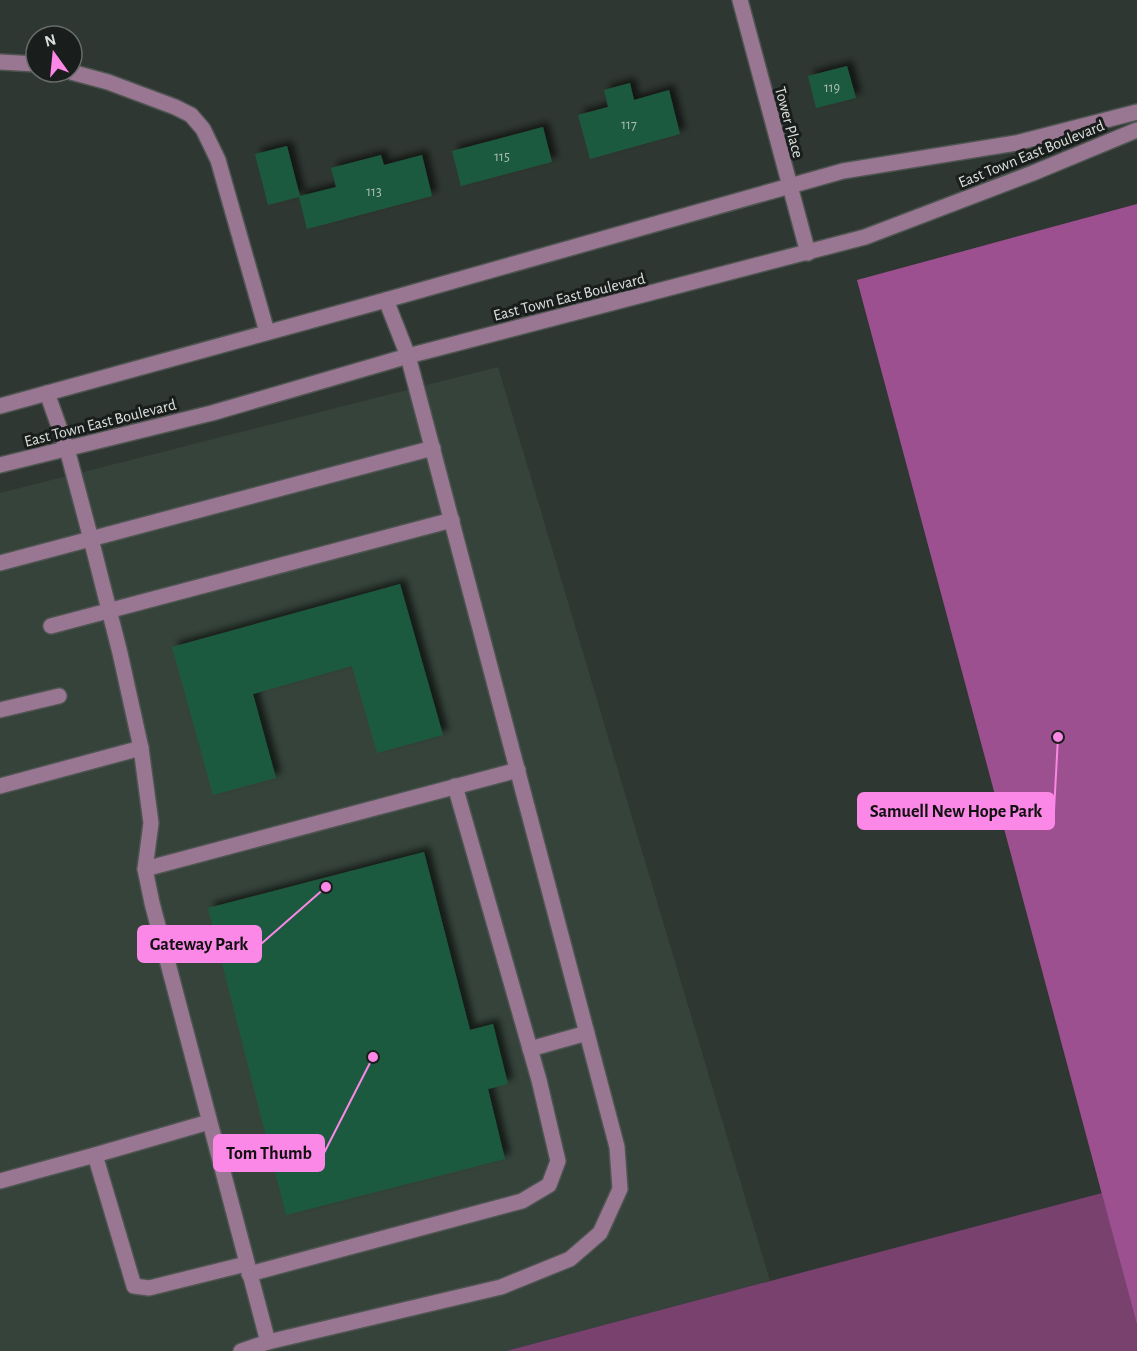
<svg xmlns="http://www.w3.org/2000/svg" width="1137" height="1351" font-family="'Alegreya Sans',sans-serif">
  <defs>
    <filter id="shadow"><feDropShadow dx="5.5" dy="-5.5" stdDeviation="3" flood-color="#0009"/></filter>
  </defs>
  <rect width="100%" height="100%" fill="#2f3732"/>
  <path fill="#35433b" d="M498,367L770,1281L506,1351H0V493Z"/>
  <path fill="#78416e" d="M1102,1193L1137,1325V1351H506Z"/>
  <path fill="#9c508f" d="M1137,204V1325L857,280Z"/>
  <g fill="#1e5a3f" filter="url(#shadow)">
    <path d="M847,66L856,98L816,108L808,76Z"/>
    <path d="M630,83L634,100L669,90L680,134L590,159L578,115L608,107L604,90Z"/>
    <path d="M543,127L552,162L461,186L452,151Z"/>
    <path d="M287,146L300,196L336,187L331,168L381,155L384,165L422,155L432,196L307,229L299,197L268,205L255,154Z"/>
    <path d="M400,584L443,735L377,753L352,666L253,694L276,778L213,795L172,647Z"/>
    <path d="M424,852L470,1030L493,1024L508,1084L488,1089L505,1159L286,1215L208,908Z"/>
  </g>
  <g fill="none" stroke-linecap="round" stroke-linejoin="round">
    <g stroke="#4e5551" stroke-width="18">
      <g id="minor">
        <path d="M740,0L808,253"/>
        <path d="M0,62L36,64"/>
        <path d="M71,72L108,82L175,107L191,115L203,129L218,160L267,332"/>
        <path d="M47,393L67,449L91,539L120,653L141,748L151,823L145,869L152,903L268,1342"/>
        <path d="M0,406L386,300L843,171L1016,143L1137,112"/>
        <path d="M0,465L212,413L408,356L865,237L1033,173L1137,130"/>
        <path d="M0,563L433,448"/>
        <path d="M51,626L452,520"/>
        <path d="M0,710L59,696"/>
        <path d="M0,786L141,748"/>
        <path d="M145,869L518,770"/>
        <path d="M530,1049L587,1033"/>
        <path d="M95,1155L209,1122"/>
        <path d="M0,1181L95,1155L134,1286L149,1288L246,1264"/>
        <path d="M249,1274L522,1201L549,1185L558,1161L539,1080L455,786"/>
        <path d="M241,1351L268,1342L501,1287L570,1259L600,1233L620,1189L617,1147L408,356L386,300"/>
      </g>
    </g>
    <use href="#minor" stroke="#997691" stroke-width="15"/>
  </g>
  <g text-anchor="middle" stroke-width="6" stroke-linejoin="round" paint-order="stroke">
    <g font-size="14" fill="#acbeb6">
      <text x="832" y="92">119</text>
      <text x="629" y="129">117</text>
      <text x="502" y="161">115</text>
      <text x="374" y="196">113</text>
    </g>
    <g font-size="16" fill="#dbe0dd" stroke="#191d1b">
      <text transform="translate(790 122) rotate(75)" y="6">Tower Place</text>
      <text transform="translate(1031 153) rotate(-22)" y="6">East Town East Boulevard</text>
      <text transform="translate(569 296) rotate(-14)" y="6">East Town East Boulevard</text>
      <text transform="translate(100 422) rotate(-14)" y="6">East Town East Boulevard</text>
    </g>
  </g>
  <path fill="none" stroke="#fb87e6" stroke-width="2" d="M1058 737L1054 811M326 887L261 944M373 1057L324 1153"/>
  <g fill="#fb87e6" stroke="#191d1b" stroke-width="2">
    <circle cx="1058" cy="737" r="6"/>
    <circle cx="326" cy="887" r="6"/>
    <circle cx="373" cy="1057" r="6"/>
  </g>
  <g fill="#fb87e6" stroke="#fb87e6" stroke-width="2">
    <rect x="858" y="793" width="196" height="36" rx="6"/>
    <rect x="138" y="926" width="123" height="36" rx="6"/>
    <rect x="214" y="1135" width="110" height="36" rx="6"/>
  </g>
  <g font-size="18" text-anchor="middle" font-weight="bold" fill="#111">
    <text x="956" y="817">Samuell New Hope Park</text>
    <text x="199" y="950">Gateway Park</text>
    <text x="269" y="1159">Tom Thumb</text>
  </g>
  <g transform="translate(54 54) rotate(345)"><circle r="28" fill="#191d1b" stroke="#676b69" stroke-width="1.5"/>
  <path d="M0-4.5L10 22L0 15L-10 22Z" fill="#fb87e6"/>
  <text y="-9" font-size="16" font-weight="bold" text-anchor="middle" fill="#dbe0dd">N</text>
  </g>
</svg>
